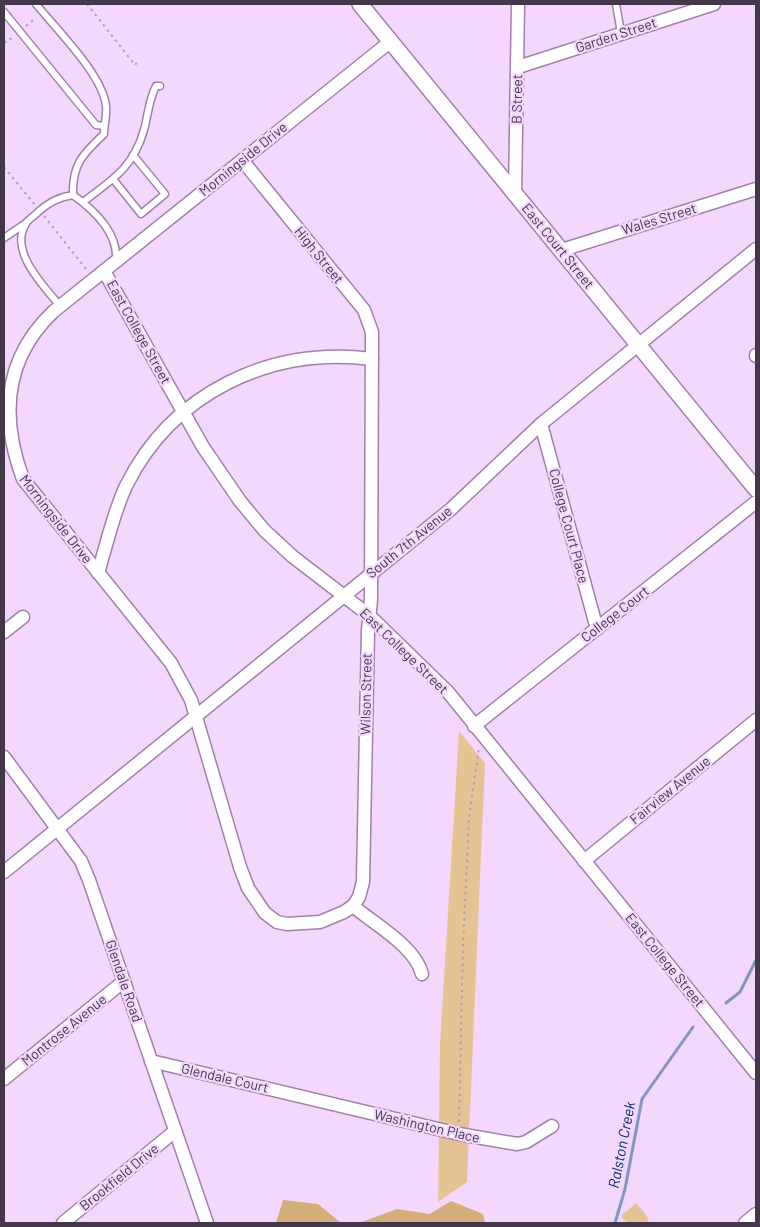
<svg xmlns="http://www.w3.org/2000/svg" width="760" height="1227" font-family="Barlow,sans-serif">
  <rect width="100%" height="100%" fill="#f4d7fd"/>
  <g fill="#e5c493">
    <path d="M459,731L485,763L467,1182L438,1202L440,1044Z"/>
    <path d="M636,1203L647,1216L649,1223H627L621,1216Z"/>
  </g>
  <g fill="#d2ae78">
    <path d="M283,1200L318,1204L341,1223H276Z"/>
    <path d="M451,1201L483,1214L485,1223H359L397,1209L430,1214Z"/>
  </g>
  <g fill="none" stroke-linecap="round" stroke-linejoin="round">
    <g stroke="#8296c0" stroke-width="3">
      <path d="M726,1003L740,992L756,960"/>
      <path d="M615,1223L625,1189L642,1099L693,1027"/>
    </g>
    <g stroke="#a180ac" stroke-width="9">
      <g id="service">
        <path d="M36,4C56,29 103,75 106,106C107,115 104,125 104,134C83,154 72,164 73,195"/>
        <path d="M616,4L621,33"/>
        <path d="M4,12L96,125L104,126"/>
        <path d="M113,179L141,214L165,194L133,155"/>
        <path d="M83,202C113,179 133,168 144,130C148,115 149,99 156,86H160"/>
        <path d="M4,238L26,223"/>
        <path d="M60,306C44,286 7,250 27,222C30,218 36,215 39,211C50,202 59,197 73,195C94,210 118,233 116,260"/>
      </g>
    </g>
    <g stroke="#a180ac" stroke-width="15">
      <g id="minor">
        <path d="M518,67L714,4"/>
        <path d="M242,160L364,310L372,332L371,600L368,630L363,882L359,897L353,906L344,912L320,922L287,924L277,922L265,913L248,888L240,867L191,700L171,663L23,479C0,417 4,358 54,311L391,41"/>
        <path d="M515,193L518,4"/>
        <path d="M562,250L756,189"/>
        <path d="M104,271L203,447L240,501L264,530L292,556L370,616L448,692L756,1073"/>
        <path d="M756,355V356"/>
        <path d="M541,424L597,629"/>
        <path d="M98,573C107,543 113,514 126,486C172,393 270,346 372,359"/>
        <path d="M4,632L23,617"/>
        <path d="M474,726L756,502"/>
        <path d="M4,757L81,861L89,880L207,1223"/>
        <path d="M584,861L756,720"/>
        <path d="M4,872L451,509L541,424L756,249"/>
        <path d="M353,906C374,924 415,946 422,974"/>
        <path d="M151,1061L459,1134L517,1144L526,1142L552,1126"/>
        <path d="M4,1079L124,981"/>
        <path d="M63,1223L175,1131"/>
        <path d="M745,1223L756,1214"/>
      </g>
    </g>
    <g stroke="#a180ac" stroke-width="18">
      <path id="tertiary" d="M360,4L756,489"/>
    </g>
    <g stroke="#b49dbc" stroke-width="2" stroke-dasharray="2.5 4" stroke-linecap="butt">
      <path d="M87,4L135,65L139,60"/>
      <path d="M26,26L36,18"/>
      <path d="M4,41L6,42L13,37"/>
      <path d="M4,167L35,205"/>
      <path d="M44,216L86,269"/>
      <path d="M459,1122L463,945L469,818L479,747"/>
    </g>
    <use href="#service" stroke="#fff" stroke-width="6"/>
    <use href="#minor" stroke="#fff" stroke-width="12"/>
    <use href="#tertiary" stroke="#fff" stroke-width="15"/>
  </g>
  <g text-anchor="middle" stroke-width="4.5" stroke-linejoin="round" paint-order="stroke">
    <g font-size="14" fill="#45374a" stroke="#f4d7fd">
      <text transform="translate(616 35) rotate(-18)" y="5">Garden Street</text>
      <text transform="translate(517 99) rotate(-89)" y="5">B Street</text>
      <text transform="translate(243 159) rotate(-39)" y="5">Morningside Drive</text>
      <text transform="translate(659 219) rotate(-17)" y="5">Wales Street</text>
      <text transform="translate(558 246) rotate(51)" y="5">East Court Street</text>
      <text transform="translate(319 255) rotate(51)" y="5">High Street</text>
      <text transform="translate(139 332) rotate(61)" y="5">East College Street</text>
      <text transform="translate(56 519) rotate(52)" y="5">Morningside Drive</text>
      <text transform="translate(569 526) rotate(75)" y="5">College Court Place</text>
      <text transform="translate(409 542) rotate(-39)" y="5">South 7th Avenue</text>
      <text transform="translate(615 614) rotate(-38)" y="5">College Court</text>
      <text transform="translate(404 651) rotate(44)" y="5">East College Street</text>
      <text transform="translate(366 694) rotate(-89)" y="5">Wilson Street</text>
      <text transform="translate(670 790) rotate(-39)" y="5">Fairview Avenue</text>
      <text transform="translate(665 960) rotate(51)" y="5">East College Street</text>
      <text transform="translate(124 981) rotate(71)" y="5">Glendale Road</text>
      <text transform="translate(64 1030) rotate(-39)" y="5">Montrose Avenue</text>
      <text transform="translate(225 1078) rotate(13)" y="5">Glendale Court</text>
      <text transform="translate(427 1126) rotate(13)" y="5">Washington Place</text>
      <text transform="translate(119 1177) rotate(-39)" y="5">Brookfield Drive</text>
    </g>
    <g font-size="15" font-style="italic" fill="#002a64" stroke="#f4d7fd">
      <text transform="translate(622 1145) rotate(-79)" y="5">Ralston Creek</text>
    </g>
  </g>
  <rect width="760" height="1227" fill="none" stroke="#45374a" stroke-width="10"/>
</svg>
